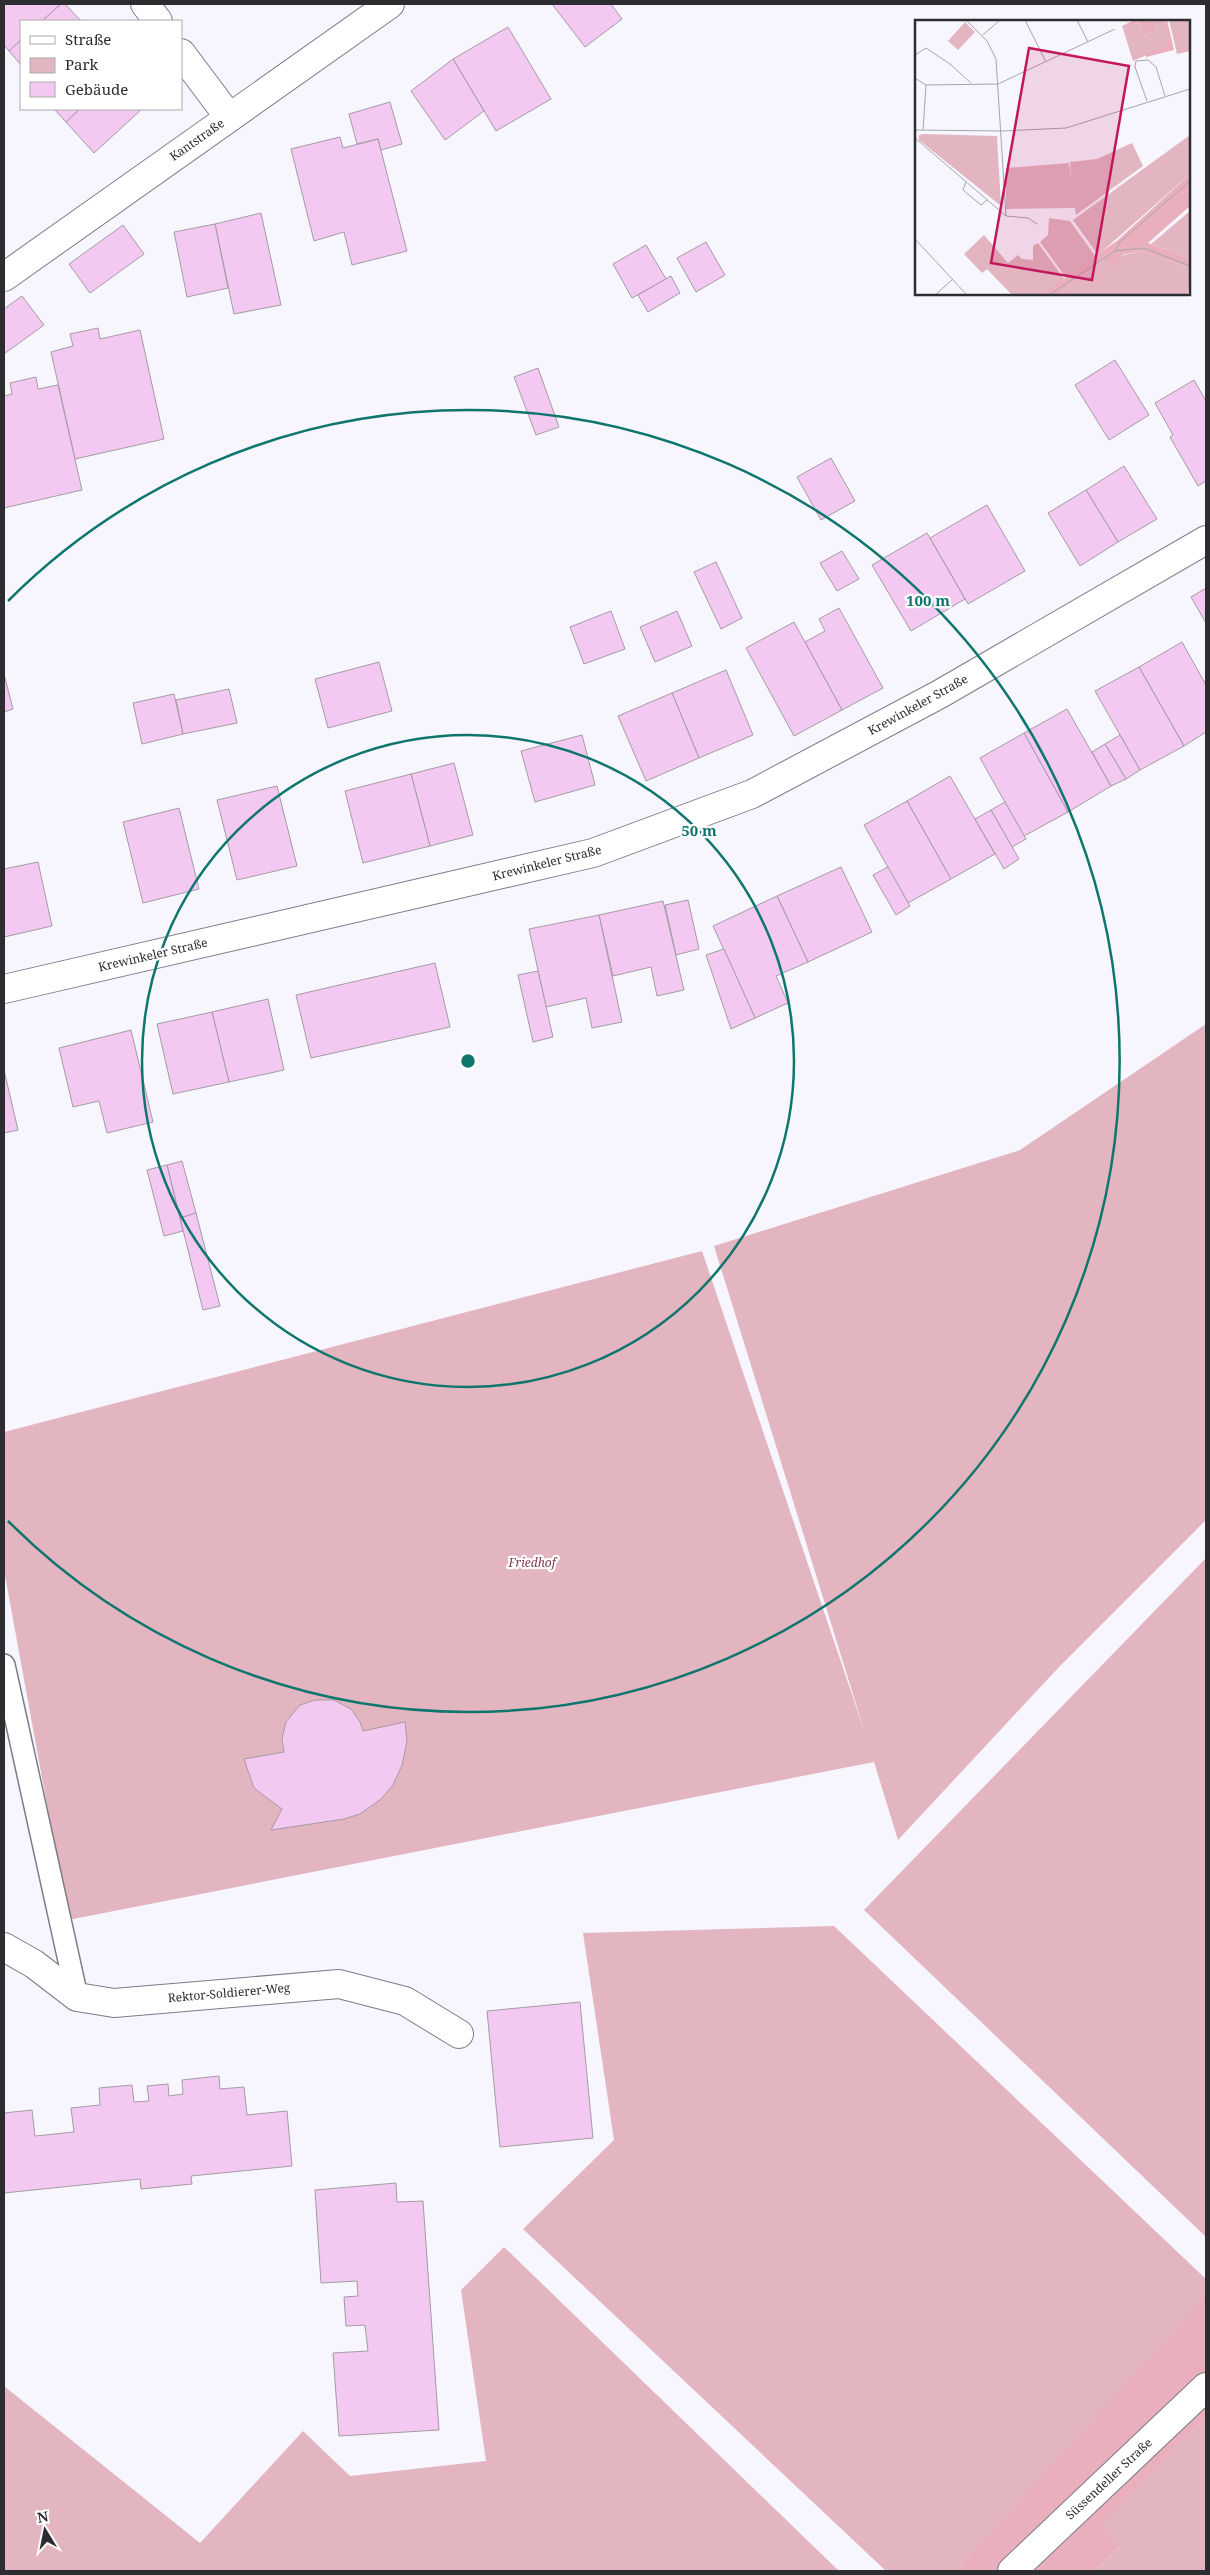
<svg xmlns="http://www.w3.org/2000/svg" width="1210" height="2575" font-family="'Noto Serif',serif">
  <rect width="100%" height="100%" fill="#f7f6ff"/>
  <g fill="#e3b5c0">
    <path d="M1206,1024V1520L1060,1666L898,1840L874,1762L68,1920L4,1570V1432L702,1251L865,1733L714,1246L1020,1150Z"/>
    <path d="M1206,1558V2237L864,1910Z"/>
    <path d="M834,1926L1206,2279V2298L955,2571H886L523,2229L614,2140L583,1933Z"/>
    <path d="M504,2247L839,2571H4V2386L200,2543L303,2431L350,2476L486,2461L461,2290Z"/>
    <path d="M1206,2417V2571H1095L1121,2545L1098,2526Z"/>
  </g>
  <path fill="#eaafbd" d="M1206,2296V2417L1099,2526L1121,2545L1095,2571H955Z"/>
  <g fill="#f4c9f1" stroke="#a49ba3">
    <path d="M4,4H61L42,21H21V40L9,51L4,45Z"/>
    <path d="M61,4H65L81,21H42Z"/>
    <path d="M552,4H611L622,19L585,47Z"/>
    <path d="M508,27L551,99L496,131L453,59Z"/>
    <path d="M21,40V65L9,51Z"/>
    <path d="M453,59L484,111L445,140L411,91Z"/>
    <path d="M390,102L402,144L381,150L378,139L357,144L349,114Z"/>
    <path d="M54,109H80L66,122Z"/>
    <path d="M80,109H142L94,153L66,122Z"/>
    <path d="M340,137L343,148L378,139L407,251L352,265L344,232L314,241L291,149Z"/>
    <path d="M261,213L281,305L234,314L215,224Z"/>
    <path d="M215,224L228,288L187,297L174,232Z"/>
    <path d="M123,225L144,254L90,293L69,264Z"/>
    <path d="M706,242L725,275L696,292L677,258Z"/>
    <path d="M646,245L666,279L632,298L613,264Z"/>
    <path d="M671,276L680,293L648,312L638,295Z"/>
    <path d="M22,296L44,325L4,354V309Z"/>
    <path d="M98,328L100,339L140,330L164,439L75,459L51,352L73,346L70,334Z"/>
    <path d="M1115,360L1149,415L1109,440L1075,385Z"/>
    <path d="M538,368L559,427L536,435L514,377Z"/>
    <path d="M36,377L38,389L58,385L82,490L4,508V396L12,394L10,383Z"/>
    <path d="M1194,380L1206,401V481L1198,486L1170,437L1173,435L1155,403Z"/>
    <path d="M831,458L855,501L821,520L797,477Z"/>
    <path d="M1124,466L1157,519L1118,542L1086,490Z"/>
    <path d="M1086,490L1118,542L1080,566L1048,513Z"/>
    <path d="M987,505L1025,571L968,604L930,538Z"/>
    <path d="M927,533L965,599L911,631L872,565Z"/>
    <path d="M842,551L859,579L837,591L820,563Z"/>
    <path d="M716,562L742,618L721,629L694,572Z"/>
    <path d="M1206,588V623L1191,597Z"/>
    <path d="M839,608L883,688L842,710L805,642L825,631L819,619Z"/>
    <path d="M611,611L625,649L584,664L570,627Z"/>
    <path d="M677,611L692,646L655,662L640,627Z"/>
    <path d="M794,622L842,710L794,736L746,648Z"/>
    <path d="M1182,642L1206,685V732L1184,746L1139,667Z"/>
    <path d="M379,662L392,711L328,728L315,679Z"/>
    <path d="M1139,667L1184,746L1140,770L1095,691Z"/>
    <path d="M726,670L753,735L699,758L672,693Z"/>
    <path d="M4,674L13,709L4,712Z"/>
    <path d="M229,689L237,723L183,734L176,700Z"/>
    <path d="M672,693L699,758L646,781L618,716Z"/>
    <path d="M174,694L183,734L142,744L133,703Z"/>
    <path d="M1067,709L1111,786L1068,812L1024,733Z"/>
    <path d="M1024,733L1068,812L1024,836L980,758Z"/>
    <path d="M582,735L595,785L535,802L521,751Z"/>
    <path d="M1120,735L1140,770L1126,779L1105,744Z"/>
    <path d="M1105,744L1126,779L1111,786L1092,752Z"/>
    <path d="M454,763L473,835L430,846L411,774Z"/>
    <path d="M411,774L430,846L363,863L345,791Z"/>
    <path d="M950,776L995,854L951,879L907,801Z"/>
    <path d="M277,786L297,866L237,880L217,800Z"/>
    <path d="M907,801L951,879L908,903L864,825Z"/>
    <path d="M1005,802L1026,839L1012,847L991,810Z"/>
    <path d="M179,808L199,889L143,903L123,822Z"/>
    <path d="M991,810L1019,859L1004,869L975,819Z"/>
    <path d="M38,862L52,926L4,937V869Z"/>
    <path d="M841,867L872,932L808,962L777,896Z"/>
    <path d="M888,867L910,906L896,915L873,875Z"/>
    <path d="M777,896L808,962L776,976L788,1003L755,1018L713,926Z"/>
    <path d="M688,900L699,949L676,955L665,905Z"/>
    <path d="M663,901L684,990L657,996L651,967L613,976L599,915Z"/>
    <path d="M599,915L622,1022L592,1028L586,998L546,1007L529,929Z"/>
    <path d="M724,949L755,1018L731,1029L706,955Z"/>
    <path d="M435,963L450,1027L311,1058L296,995Z"/>
    <path d="M538,971L553,1037L533,1042L518,975Z"/>
    <path d="M268,999L284,1070L229,1082L212,1012Z"/>
    <path d="M212,1012L229,1082L173,1094L157,1024Z"/>
    <path d="M131,1030L153,1122L107,1133L99,1101L73,1107L59,1048Z"/>
    <path d="M4,1070L18,1130L4,1133Z"/>
    <path d="M182,1161L196,1213L180,1218L167,1165Z"/>
    <path d="M167,1165L183,1231L164,1236L147,1170Z"/>
    <path d="M196,1213L220,1306L203,1310L180,1218Z"/>
    <path d="M315,1700H334L351,1709L360,1722L363,1731L405,1722L407,1741L402,1765L393,1785L381,1799L360,1814L344,1819L271,1830L282,1809L254,1788L244,1759L284,1752L282,1739L286,1722L300,1705Z"/>
    <path d="M580,2002L593,2138L500,2147L487,2011Z"/>
    <path d="M219,2076L220,2089L244,2087L247,2115L287,2111L292,2166L191,2176L192,2184L141,2189L140,2179L4,2193V2113L32,2110L35,2136L74,2132L71,2108L100,2105L99,2088L132,2085L134,2102L149,2101L147,2086L168,2084L169,2096L183,2094L182,2080Z"/>
    <path d="M396,2183L397,2202L423,2201L439,2430L339,2436L333,2353L368,2351L365,2325L346,2326L344,2297L358,2296L357,2281L321,2283L315,2190Z"/>
  </g>
  <g fill="none" stroke-linecap="round" stroke-linejoin="round">
    <g stroke="#7d7b86" stroke-width="24">
      <path id="lane" d="M4,1665L77,1997"/>
    </g>
    <g stroke="#7d7b86" stroke-width="30">
      <g id="street">
        <path d="M145,4L158,21"/>
        <path d="M181,53L229,117"/>
        <path d="M4,277L390,4"/>
        <path d="M4,989L593,853L752,794L940,694L1206,540"/>
        <path d="M4,1947L34,1964L77,1997L114,2003L339,1984L405,2001L459,2034"/>
        <path d="M1012,2571L1206,2387"/>
      </g>
    </g>
    <use href="#lane" stroke="#fff" stroke-width="21"/>
    <use href="#street" stroke="#fff" stroke-width="28"/>
  </g>
  <g fill="none" stroke="#0f766e" stroke-width="2.5">
    <circle cx="468" cy="1061" r="326"/>
    <path d="M8 601A651 651 0 1 1 8 1521"/>
  </g>
  <g text-anchor="middle" stroke-width="4.5" stroke-linejoin="round" paint-order="stroke">
    <g font-size="12" fill="#2d2c30" stroke="#fff">
      <text transform="translate(197 140) rotate(-35)" y="4">Kantstraße</text>
      <text transform="translate(918 705) rotate(-29)" y="4">Krewinkeler Straße</text>
      <text transform="translate(547 863) rotate(-14)" y="4">Krewinkeler Straße</text>
      <text transform="translate(153 955) rotate(-13)" y="4">Krewinkeler Straße</text>
      <text transform="translate(229 1993) rotate(-5)" y="4">Rektor-Soldierer-Weg</text>
      <text transform="translate(1109 2479) rotate(-43)" y="4">Süssendeller Straße</text>
    </g>
    <g font-size="12" font-style="italic" fill="#823a51" stroke="#fff">
      <text x="532" y="1567">Friedhof</text>
    </g>
  </g>
  <g transform="translate(915 20)">
    <rect width="275" height="275" fill="#f7f6ff"/>
    <path d="M244,0H249L254,25L218,41L208,9L223,2L228,15L241,11ZM254,0H275V31L262,34ZM50,2L60,12L43,30L33,21ZM8,114L82,116L86,186L4,120V115ZM275,115V154L183,235L158,200ZM217,123L228,146L161,195L160,188L91,189V148L154,143L156,158L155,142L182,139ZM275,191V240L260,232L236,224ZM134,198L155,201L181,237L152,259L125,222L133,215ZM69,215L93,243L103,235L107,239L118,240V226L123,223L150,260L126,275H97L72,249L67,253L49,234ZM226,231L275,248L273,275H143L189,240Z" fill="#e3b5c0"/>
    <path d="M219,0H244L241,11L228,15L223,2L208,9L207,6ZM249,0H252L259,30L231,37V34L253,25ZM275,154V186L233,223L260,232L275,240V248L226,231L207,235L201,249L189,240L143,275H126L203,220Z" fill="#eaafbd"/>
    <path fill="none" stroke="#a6a5ac" stroke-width="1" d="M51,0L72,21L81,39L91,196M110,0L131,42M162,0L173,22M68,15L85,0M0,35L11,28L35,44L56,63M0,58L11,65L8,110M11,65L83,64L200,9M232,81L220,47L221,41L233,40L241,47L250,76M0,110L87,111L151,108L275,69M0,118L91,196L113,198L122,204M51,162L48,170L66,185L72,180M0,219L52,275M200,231L229,228L275,246M20,275L38,259M134,275L200,231L205,222L275,161"/>
    <path fill="#c2185b" fill-opacity="0.15" stroke="#c2185b" stroke-width="2.5" d="M114,28L214,46L177,260L76,243Z"/>
    <rect width="275" height="275" fill="none" stroke="#2d2c30" stroke-width="2.5"/>
  </g>
  <circle cx="468" cy="1061" r="8" fill="#0f766e" stroke="#fff" stroke-width="2.5"/>
  <g font-size="15" text-anchor="middle" font-weight="bold" fill="#0f766e" stroke="#fff" stroke-width="4.5" stroke-linejoin="round" paint-order="stroke">
    <text x="928" y="606">100 m</text>
    <text x="699" y="836">50 m</text>
  </g>
  <rect width="1210" height="2575" fill="none" stroke="#2d2c30" stroke-width="10"/>
  <rect x="20" y="20" width="162" height="90" fill="#ffffff" stroke="#ababac"/>
  <rect x="30" y="36" width="25" height="8" fill="#ffffff" stroke="#ababac"/>
  <text x="65" y="45" font-size="15" fill="#2d2c30">Straße</text>
  <rect x="30" y="58" width="25" height="15" fill="#e3b5c0" stroke="#ababac"/>
  <text x="65" y="70" font-size="15" fill="#2d2c30">Park</text>
  <rect x="30" y="82" width="25" height="15" fill="#f4c9f1" stroke="#ababac"/>
  <text x="65" y="95" font-size="15" fill="#2d2c30">Gebäude</text>
  <g transform="translate(45 2530) rotate(350)" stroke="#ffffff" stroke-width="4" paint-order="stroke">
  <path d="M0-4L9 19L0 12L-9 19Z" fill="#2d2c30"/>
  <text y="-8" font-size="14" font-weight="bold" text-anchor="middle" fill="#2d2c30">N</text>
  </g>
</svg>
